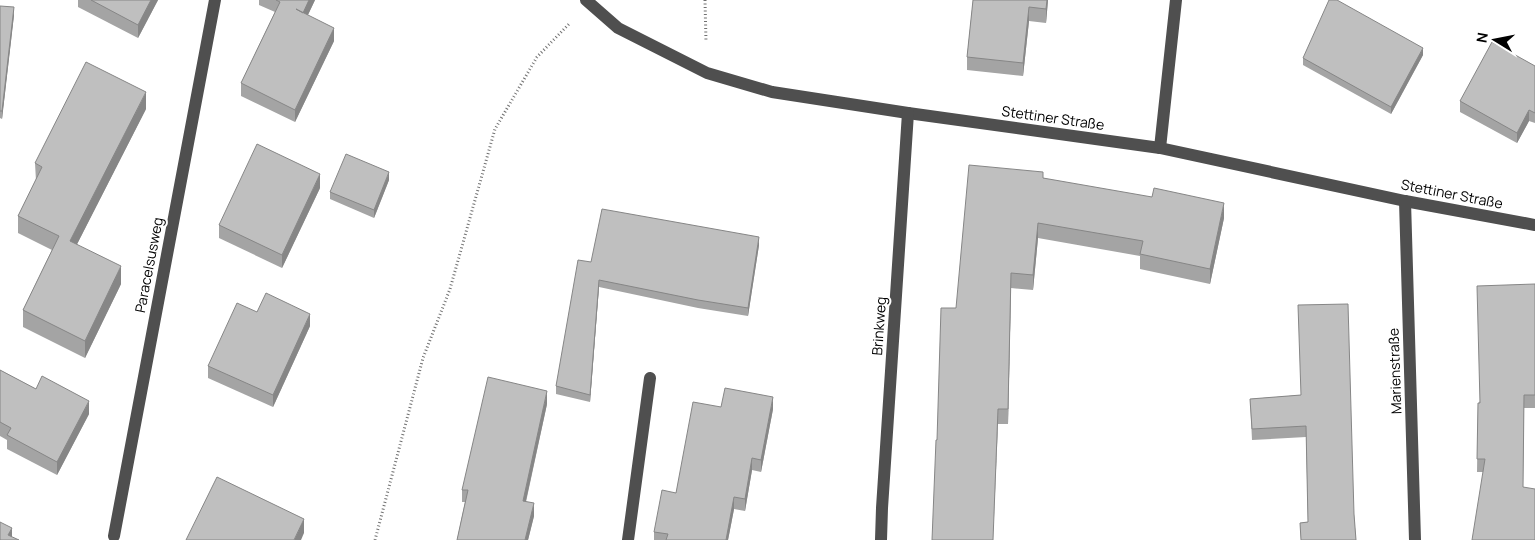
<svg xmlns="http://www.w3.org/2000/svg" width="1535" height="540" font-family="Manrope,sans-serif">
  <rect width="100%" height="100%" fill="#fff"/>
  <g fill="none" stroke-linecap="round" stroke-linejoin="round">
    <g stroke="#717171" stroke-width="3" stroke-dasharray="1 2.5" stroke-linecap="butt">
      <path d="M705,0L706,42"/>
      <path d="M375,540L423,358L450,289L495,129L537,57L570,23"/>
    </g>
    <g stroke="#4f4f4f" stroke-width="12">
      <path d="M586,0L618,28L707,73L772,92L908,113L1160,148L1405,201L1535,225"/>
      <path d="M1160,148L1176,0"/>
      <path d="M1405,201L1415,540"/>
      <path d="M114,536L215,0"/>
      <path d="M628,540L650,378"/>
      <path d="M881,540L882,508L908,113"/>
    </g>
  </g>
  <g fill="#a4a4a4">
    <path d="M78,0H158L138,38L78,7Z"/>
    <path d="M259,0H315L308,15L334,41L295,122L241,96V83L275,12L259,5Z"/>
    <path d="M973,0H1048L1046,23L1029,21L1023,76L967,70V57Z"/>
    <path d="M0,6L14,15L2,119L0,118Z"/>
    <path d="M1423,55L1391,114L1303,65V58Z"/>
    <path d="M1535,66V123L1529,121L1517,143L1460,112V101Z"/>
    <path d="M146,109L77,244L121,284L85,358L23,327V310L52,250L18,233V216L36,181L35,163Z"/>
    <path d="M1043,178L1224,218L1210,284L1140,269V256L1038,238L1033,290L1011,288L1008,424H998L937,440Z"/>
    <path d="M389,180L374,218L330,199V192Z"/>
    <path d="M320,188L282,268L219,238V225Z"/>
    <path d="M759,245L748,316L698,308L599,287L590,402L556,394V386L591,262Z"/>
    <path d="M1535,284V408H1524L1523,487L1535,540L1483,472H1477L1478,403H1479Z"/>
    <path d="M257,312L310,326L273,407L208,378V366Z"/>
    <path d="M0,370L36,389L89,414L57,475L7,449V440L0,436Z"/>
    <path d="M1300,395L1354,514L1356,540H1301L1300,523L1308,522L1306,437L1252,440L1250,399Z"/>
    <path d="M547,404L526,502L534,516L528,540H457L465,502H462V490Z"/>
    <path d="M721,407L773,409L761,472L752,470L745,511L734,509L728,540H654V532L676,493Z"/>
  </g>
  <g fill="#868686">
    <path d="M151,0H158L138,38V25Z"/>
    <path d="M309,0H315L303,25V13Z"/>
    <path d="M1047,0H1048L1046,23V9Z"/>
    <path d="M14,7V15L2,119V111Z"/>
    <path d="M1029,7V21L1023,76V63Z"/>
    <path d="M334,28V41L295,122V110Z"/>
    <path d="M1423,48V55L1391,114V107Z"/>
    <path d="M146,92V109L70,258V241Z"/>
    <path d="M1529,110V121L1517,143V133Z"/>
    <path d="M389,172V180L374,218V210Z"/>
    <path d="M320,174V188L282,268V255Z"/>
    <path d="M1224,203V218L1210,284V269Z"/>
    <path d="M1038,223V238L1033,290V275Z"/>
    <path d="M759,237V245L748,316V308Z"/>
    <path d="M121,266V284L85,358V341Z"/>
    <path d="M1011,273V288L1008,424V409Z"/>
    <path d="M599,280V287L590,402V395Z"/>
    <path d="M310,314V326L273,407V395Z"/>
    <path d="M547,391V404L523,514V501Z"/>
    <path d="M773,397V409L761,472V460Z"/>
    <path d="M89,401V414L57,475V462Z"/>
    <path d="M998,409V424L993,540Z"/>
    <path d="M752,458V470L745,511V499Z"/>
    <path d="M734,497V509L728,540H726Z"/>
    <path d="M534,503V516L528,540H525Z"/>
    <path d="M304,519V533L301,540H294Z"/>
    <path d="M12,528V540L8,535Z"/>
  </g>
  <g fill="#bfbfbf" stroke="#868686">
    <path d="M91,0H151L138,25Z"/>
    <path d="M276,0H309L303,13L296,9L334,28L295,110L241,83L280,2Z"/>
    <path d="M973,0H1047L1046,9L1029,7L1023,63L967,57Z"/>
    <path d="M1329,0H1337L1423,48L1391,107L1303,58Z"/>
    <path d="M0,6L14,7L2,111H0Z"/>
    <path d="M1492,42L1535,66V113L1529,110L1517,133L1460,101Z"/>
    <path d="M86,62L146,92L70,241L121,266L85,341L23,310L59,236L18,216L42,167L35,163Z"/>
    <path d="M257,144L320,174L282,255L219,225Z"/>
    <path d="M346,154L389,172L374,210L330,192Z"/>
    <path d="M969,165L1043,172V178L1152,197L1154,188L1224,203L1210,269L1140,254L1143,241L1038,223L1033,275L1011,273L1008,409H998L993,540H932L936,440H937L941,308H956Z"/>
    <path d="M602,209L759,237L748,308L698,300L599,280L590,395L556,386L578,260L591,262Z"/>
    <path d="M1535,284V395H1524L1523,487L1535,489V540H1472L1485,459H1477L1478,403H1480L1477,286Z"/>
    <path d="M266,293L310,314L273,395L208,366L237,303L257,312Z"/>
    <path d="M1348,304L1354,514L1356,540H1301L1300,523L1308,522L1306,426L1252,429L1250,399L1301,395L1298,305Z"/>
    <path d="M0,370L36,389L42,376L89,401L57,462L7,435L11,428L0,422Z"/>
    <path d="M488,377L547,391L523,501L534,503L525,540H457L468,490H462Z"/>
    <path d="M725,388L773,397L761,460L752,458L745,499L734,497L726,540H666L668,534L654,532L662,490L676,493L693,402L721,407Z"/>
    <path d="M217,477L304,519L294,540H186Z"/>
    <path d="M0,522L12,528L8,535L19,540H0Z"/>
  </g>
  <g text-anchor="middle" stroke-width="4" stroke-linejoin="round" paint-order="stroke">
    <g font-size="14" fill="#000" stroke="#fff">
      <text transform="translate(1053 118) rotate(8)" y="5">Stettiner Straße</text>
      <text transform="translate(1452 194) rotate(11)" y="5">Stettiner Straße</text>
      <text transform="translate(149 265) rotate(-79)" y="5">Paracelsusweg</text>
      <text transform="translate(879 326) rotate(-86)" y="5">Brinkweg</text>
      <text transform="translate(1395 371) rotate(-92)" y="5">Marienstraße</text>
    </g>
  </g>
  <g transform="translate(1495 40) rotate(280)" stroke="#ffffff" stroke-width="4" paint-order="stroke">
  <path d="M0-4L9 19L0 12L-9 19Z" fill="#000000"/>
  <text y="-8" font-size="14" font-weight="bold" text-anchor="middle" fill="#000000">N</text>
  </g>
</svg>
